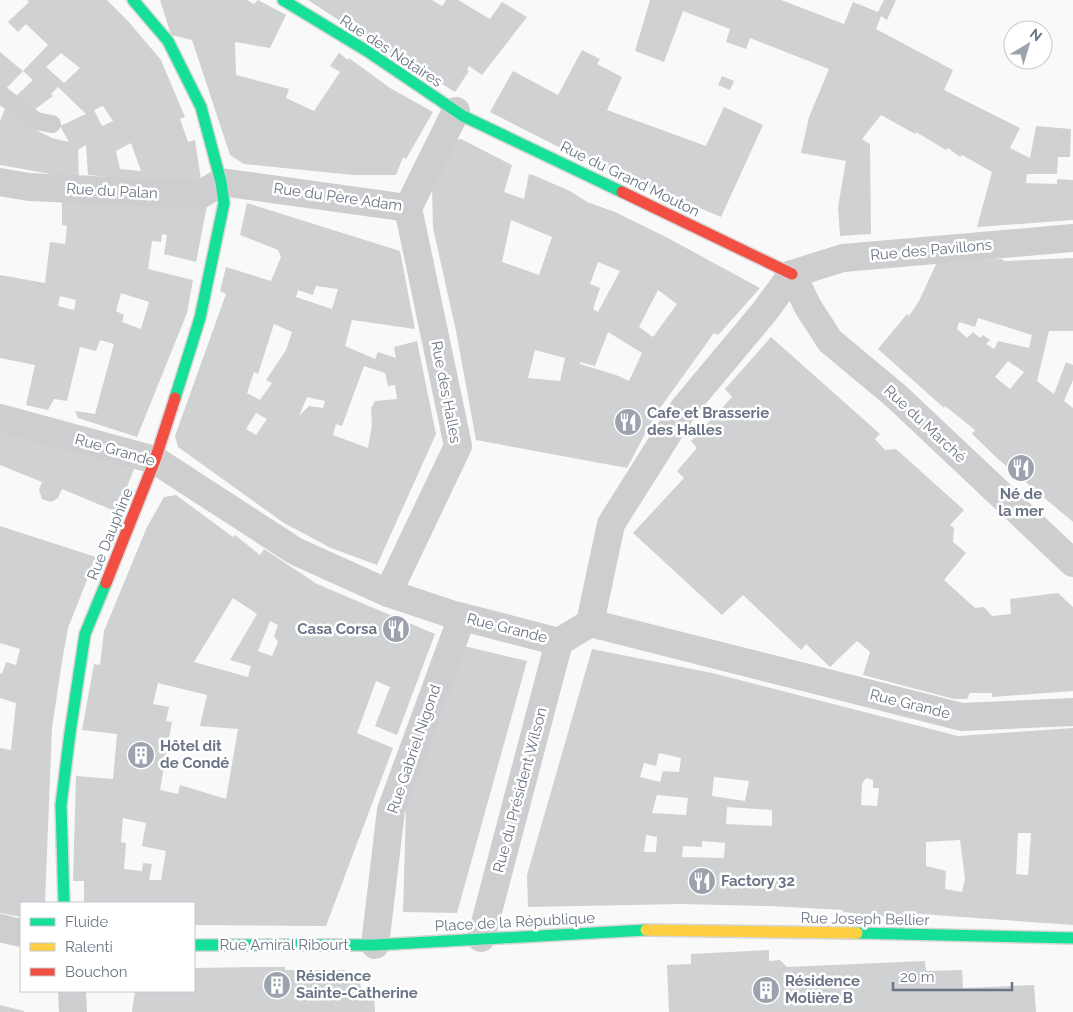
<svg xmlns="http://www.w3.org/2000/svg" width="1073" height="1012" font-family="Raleway,sans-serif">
  <rect width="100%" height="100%" fill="#f9f9f9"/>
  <g fill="#d0d1d3" fill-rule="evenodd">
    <path d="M27,0H107L128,21L161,60L185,117L180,119L188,142L195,140L201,180L175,183L88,175L86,145L78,150L79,179L0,165V121L5,109L30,127L52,138L69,142L60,126L86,114L58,87L51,94L53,96L30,113L12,100L33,80L23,71L48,45L26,24L18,32L8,22L29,2ZM61,53L80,68L64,83L46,67ZM103,106L113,121L102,126L94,110ZM131,143L141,171L120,169L116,151Z"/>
    <path d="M160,0H247L254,4L258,0L286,15L270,48L235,42L236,75L289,89L286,98L314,111L340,72L330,66L339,53L348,60L349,58L390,88L433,112L406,159L403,157L396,175H353L244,164L230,155L192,40L171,35Z"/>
    <path d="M308,0H432L442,6L446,0H458L490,19L502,2L527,17L482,75L469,66L467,70L469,71L455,92L426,74L424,76Z"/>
    <path d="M650,0H781L844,24L853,2L878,12L884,0H896L887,20L881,16L876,29L953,70L944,90L1020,128L1010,148L1030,158L1036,126L1071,129L1070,157H1058L1057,174H1027L1026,183L1057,184V179L1073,180V220L977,227L992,172L962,155L960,157L948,148L946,150L916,132L915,134L881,115L862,139L870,144L871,234L840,236L838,207L846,161L801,153L809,117L829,69L750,38L746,49L726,42L730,29L683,11L664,62L635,51Z"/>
    <path d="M582,50L600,59L597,64L622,77L607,110L706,146L724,107L763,125L721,217L582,159L490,112L513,71L558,95Z"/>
    <path d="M0,52L23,71L3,92L0,90Z"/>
    <path d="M722,76L734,81L730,90L718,85Z"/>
    <path d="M461,139L512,165L504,192L524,199L529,174L533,175L570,191L587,202L615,212L666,237L760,288L720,333L717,335L714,333L655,415L627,468L476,440L456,331L433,228L432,187L455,140ZM511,220L552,237L539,275L502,262ZM598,262L620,271L598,312L593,309L600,288L590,284ZM658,290L677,304L653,337L639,327ZM608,332L642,353L629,381L616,375L580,364V362L595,366ZM535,350L565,358L560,381L528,378Z"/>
    <path d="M62,200L148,206H207L196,262L164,254L167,235L162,234L161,242L152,241L148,269L193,280L187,313L137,437L78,418L75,411L95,414L114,344L100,340L96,351L80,347L67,401L54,399L48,410L26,405L35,365L0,358V275L45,283L50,242L65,244L67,226L62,225ZM121,293L149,302L141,329L122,322L124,315L116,311ZM60,296L76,300L74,310L58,306Z"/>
    <path d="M247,203L400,251L415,329L352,320L345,346L375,359L378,352L396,358L394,347L417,341L436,434L377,565L331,548L284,523L178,447L175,436L226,294L220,291L226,267L271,281L281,257L278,250L240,235ZM316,286L338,289L332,309L296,297L298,290L313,295ZM274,324L292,332L286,350L266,380L272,383L260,400L247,393L254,372L258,374ZM364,366L385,373L388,386L395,385L397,399L375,401L371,408L372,425L368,448L333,435L336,424L342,426ZM307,397L325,401L323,408L309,406L299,416ZM256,413L267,419L256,435L246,429Z"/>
    <path d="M1073,258V331H1049L1037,381L1054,394L1066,362L1073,365V380L1064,401L1073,408V522L998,459L972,434L975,430L945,406L944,408L878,349L907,314L909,316L919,301L938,260L1002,259L1004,261ZM978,318L1032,335L1029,348L998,341L994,349L986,344L990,340L983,335L980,338L973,332L967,338L957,329L959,322L975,327ZM1008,361L1024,372L1010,389L995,377Z"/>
    <path d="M771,337L880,434L875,439L885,450L896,449L964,510L950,525L954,528L953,542L966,553L944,580L975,608L984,607L992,616L1011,614L1010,599L1058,593L1073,607V691L992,697V693H970L967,699H954L863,675L870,652L857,641L830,667L806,644L801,650L743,595L722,615L633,533L684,478L677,471L697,448L691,441L732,397L725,389Z"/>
    <path d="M0,432L136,464L117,512L62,489L58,498L51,502L42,499L39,490L42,482L0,465Z"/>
    <path d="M176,495L233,537L235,535L260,555L264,549L317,584L435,634L397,735L375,726L390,687L376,681L357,733L393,748L326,926L194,925V903H84V881H73L76,776L113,779L117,734L82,730L94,664L100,665L104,631L147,527L164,497ZM233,598L257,614L230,660L251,666L248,677L194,662ZM270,621L278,625L274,636L278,642L272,656L258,651ZM158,683L207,695L200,726L238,729L226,799L180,785L178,794L160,790L172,722L166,721L169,707L153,704ZM123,818L146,823L142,846L166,851L161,880H149L152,864L143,863L142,871L124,869L126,843L121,842Z"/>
    <path d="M0,526L96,557L68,628L62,662L52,728L45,903H21V917L0,913V748L11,750L16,703L0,698V673L2,674L6,662L16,665L20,649L0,643Z"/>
    <path d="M464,646L527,661L457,913L403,912L406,807Z"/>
    <path d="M592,649L712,673L958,736L1073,728V925L906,913V919L843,912V910L769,906L681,904L528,907L527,875ZM659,753L681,758L679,772L663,771L660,782L640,777L644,763L656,766ZM714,777L749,781L745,801L712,796ZM866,778L873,780V788H879L877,806L861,805L862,784ZM657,795L688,798L686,815L652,813ZM727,807L772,810V826L726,824ZM1018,833H1031L1028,875L1016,874ZM646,835L657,837L656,852H644ZM960,840L965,879L962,892L945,889L946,871L926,866V842ZM702,841L725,843L724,858L682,857L683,846L702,847Z"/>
    <path d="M769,950V961L780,960L787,967L925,961L926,971L962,970L963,988L1034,985L1036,1012H669L667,965L691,964V954Z"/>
    <path d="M261,967H285V970H346L347,978H360L361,991H374L375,1012H132L135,991H194V968Z"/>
    <path d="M0,1005L24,1011V1012H0Z"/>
  </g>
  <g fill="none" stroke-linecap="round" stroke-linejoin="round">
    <g stroke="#d6d6d7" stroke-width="14">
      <g id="fast">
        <path d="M133,0L168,41L201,107L221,182L224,203L200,318L175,398"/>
        <path d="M283,0L367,51L463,116L622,192"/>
        <path d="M64,903L61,805L70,733L85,634L106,583"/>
        <path d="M857,933L1073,938"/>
        <path d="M194,945H375L646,930"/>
      </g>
    </g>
    <g stroke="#d6d6d7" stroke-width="14">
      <path id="slow" d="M646,930L857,933"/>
    </g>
    <g stroke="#d6d6d7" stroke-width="14">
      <g id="jam">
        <path d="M622,192L792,274"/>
        <path d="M106,583L155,460L175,398"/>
      </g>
    </g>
    <path stroke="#ceced0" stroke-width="18" d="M0,94L36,121L52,124"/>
    <g stroke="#ceced0" stroke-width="28">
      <path d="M0,182L29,187L200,195L221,182L408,208"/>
      <path d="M408,208L456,111"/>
      <path d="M792,274L808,307L830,341L896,396L1073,563"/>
      <path d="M792,274L843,258L1073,238"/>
      <path d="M0,418L155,460L295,551L388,593L451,614L559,642L590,623L962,717L1073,712"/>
      <path d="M388,593L458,446L408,208"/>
      <path d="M590,623L611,524L684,408L765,311L792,274"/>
      <path d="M0,928L21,933"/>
      <path d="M481,938L559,642"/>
      <path d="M375,945L391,810L462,617"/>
      <path d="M72,991L73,1012"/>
    </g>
    <use href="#fast" stroke="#16e098" stroke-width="11"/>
    <use href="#slow" stroke="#ffcf43" stroke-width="11"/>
    <use href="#jam" stroke="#f24e42" stroke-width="11"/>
  </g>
  <defs>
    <g id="restaurant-disc" transform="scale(1.4375)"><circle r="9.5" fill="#9da3ae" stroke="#fff"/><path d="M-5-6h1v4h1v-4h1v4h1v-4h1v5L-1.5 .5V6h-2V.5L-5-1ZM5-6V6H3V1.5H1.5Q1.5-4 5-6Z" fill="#fff"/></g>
    <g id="building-disc" transform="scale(1.4375)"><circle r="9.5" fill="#9da3ae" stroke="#fff"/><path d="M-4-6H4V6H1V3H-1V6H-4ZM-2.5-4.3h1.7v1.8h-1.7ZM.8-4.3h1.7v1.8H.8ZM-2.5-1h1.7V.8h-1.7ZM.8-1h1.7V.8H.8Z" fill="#fff"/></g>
  </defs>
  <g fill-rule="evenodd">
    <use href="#restaurant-disc" x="628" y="422"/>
    <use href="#restaurant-disc" x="1021" y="468"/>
    <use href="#restaurant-disc" x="396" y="629"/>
    <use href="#building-disc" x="141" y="755"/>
    <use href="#restaurant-disc" x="702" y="881"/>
    <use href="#building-disc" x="277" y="985"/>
    <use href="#building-disc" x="766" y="990"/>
  </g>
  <g text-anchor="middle" stroke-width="5" stroke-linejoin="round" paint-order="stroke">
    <g font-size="15" fill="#6b7586" stroke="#fff">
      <text transform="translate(391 51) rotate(33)" y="5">Rue des Notaires</text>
      <text transform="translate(630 179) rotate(26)" y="5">Rue du Grand Mouton</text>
      <text transform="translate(112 191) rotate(3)" y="5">Rue du Palan</text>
      <text transform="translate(338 197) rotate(8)" y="5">Rue du Père Adam</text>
      <text transform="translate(931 250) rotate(-5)" y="5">Rue des Pavillons</text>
      <text transform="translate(446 392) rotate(79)" y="5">Rue des Halles</text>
      <text transform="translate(925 424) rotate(43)" y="5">Rue du Marché</text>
      <text transform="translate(115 450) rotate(16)" y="5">Rue Grande</text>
      <text transform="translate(110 534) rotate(-68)" y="5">Rue Dauphine</text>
      <text transform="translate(507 628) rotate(14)" y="5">Rue Grande</text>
      <text transform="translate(910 704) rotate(14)" y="5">Rue Grande</text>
      <text transform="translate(414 749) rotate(-71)" y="5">Rue Gabriel Nigond</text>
      <text transform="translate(520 790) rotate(-75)" y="5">Rue du Président Wilson</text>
      <text transform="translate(865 919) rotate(1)" y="5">Rue Joseph Bellier</text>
      <text transform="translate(515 922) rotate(-3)" y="5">Place de la République</text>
      <text x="284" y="950">Rue Amiral Ribourt</text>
    </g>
    <g font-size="15" font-weight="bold" fill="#6b7586" stroke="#fff" text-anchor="start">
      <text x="647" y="418">Cafe et Brasserie<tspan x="647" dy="17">des Halles</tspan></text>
      <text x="1021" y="499" text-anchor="middle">Né de<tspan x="1021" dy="17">la mer</tspan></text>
      <text x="377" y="634" text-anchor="end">Casa Corsa</text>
      <text x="160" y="751">Hôtel dit<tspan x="160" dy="17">de Condé</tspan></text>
      <text x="721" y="886">Factory 32</text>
      <text x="296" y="981">Résidence<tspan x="296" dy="17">Sainte-Catherine</tspan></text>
      <text x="785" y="986">Résidence<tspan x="785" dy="17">Molière B</tspan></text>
    </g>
  </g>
  <rect x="20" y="902" width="175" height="90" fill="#ffffff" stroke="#c4c8cf"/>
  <rect x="30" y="918" width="25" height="8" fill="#16e098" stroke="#c4c8cf"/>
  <text x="65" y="927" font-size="15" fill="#6b7586">Fluide</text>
  <rect x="30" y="943" width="25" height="8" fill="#ffcf43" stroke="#c4c8cf"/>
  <text x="65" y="952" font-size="15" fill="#6b7586">Ralenti</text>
  <rect x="30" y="968" width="25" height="8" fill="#f24e42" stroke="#c4c8cf"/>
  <text x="65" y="977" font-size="15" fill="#6b7586">Bouchon</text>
  <g transform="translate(1028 45) rotate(38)"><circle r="24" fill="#ffffff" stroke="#c4c8cf"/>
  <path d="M0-4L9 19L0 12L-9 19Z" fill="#9da3ae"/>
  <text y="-8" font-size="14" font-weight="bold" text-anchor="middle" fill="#6b7586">N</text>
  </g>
  <path d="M893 982v8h119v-8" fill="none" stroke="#6b7586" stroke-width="2.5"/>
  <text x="900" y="982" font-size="15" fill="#6b7586" stroke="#ffffff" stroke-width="4" paint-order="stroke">20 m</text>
</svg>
